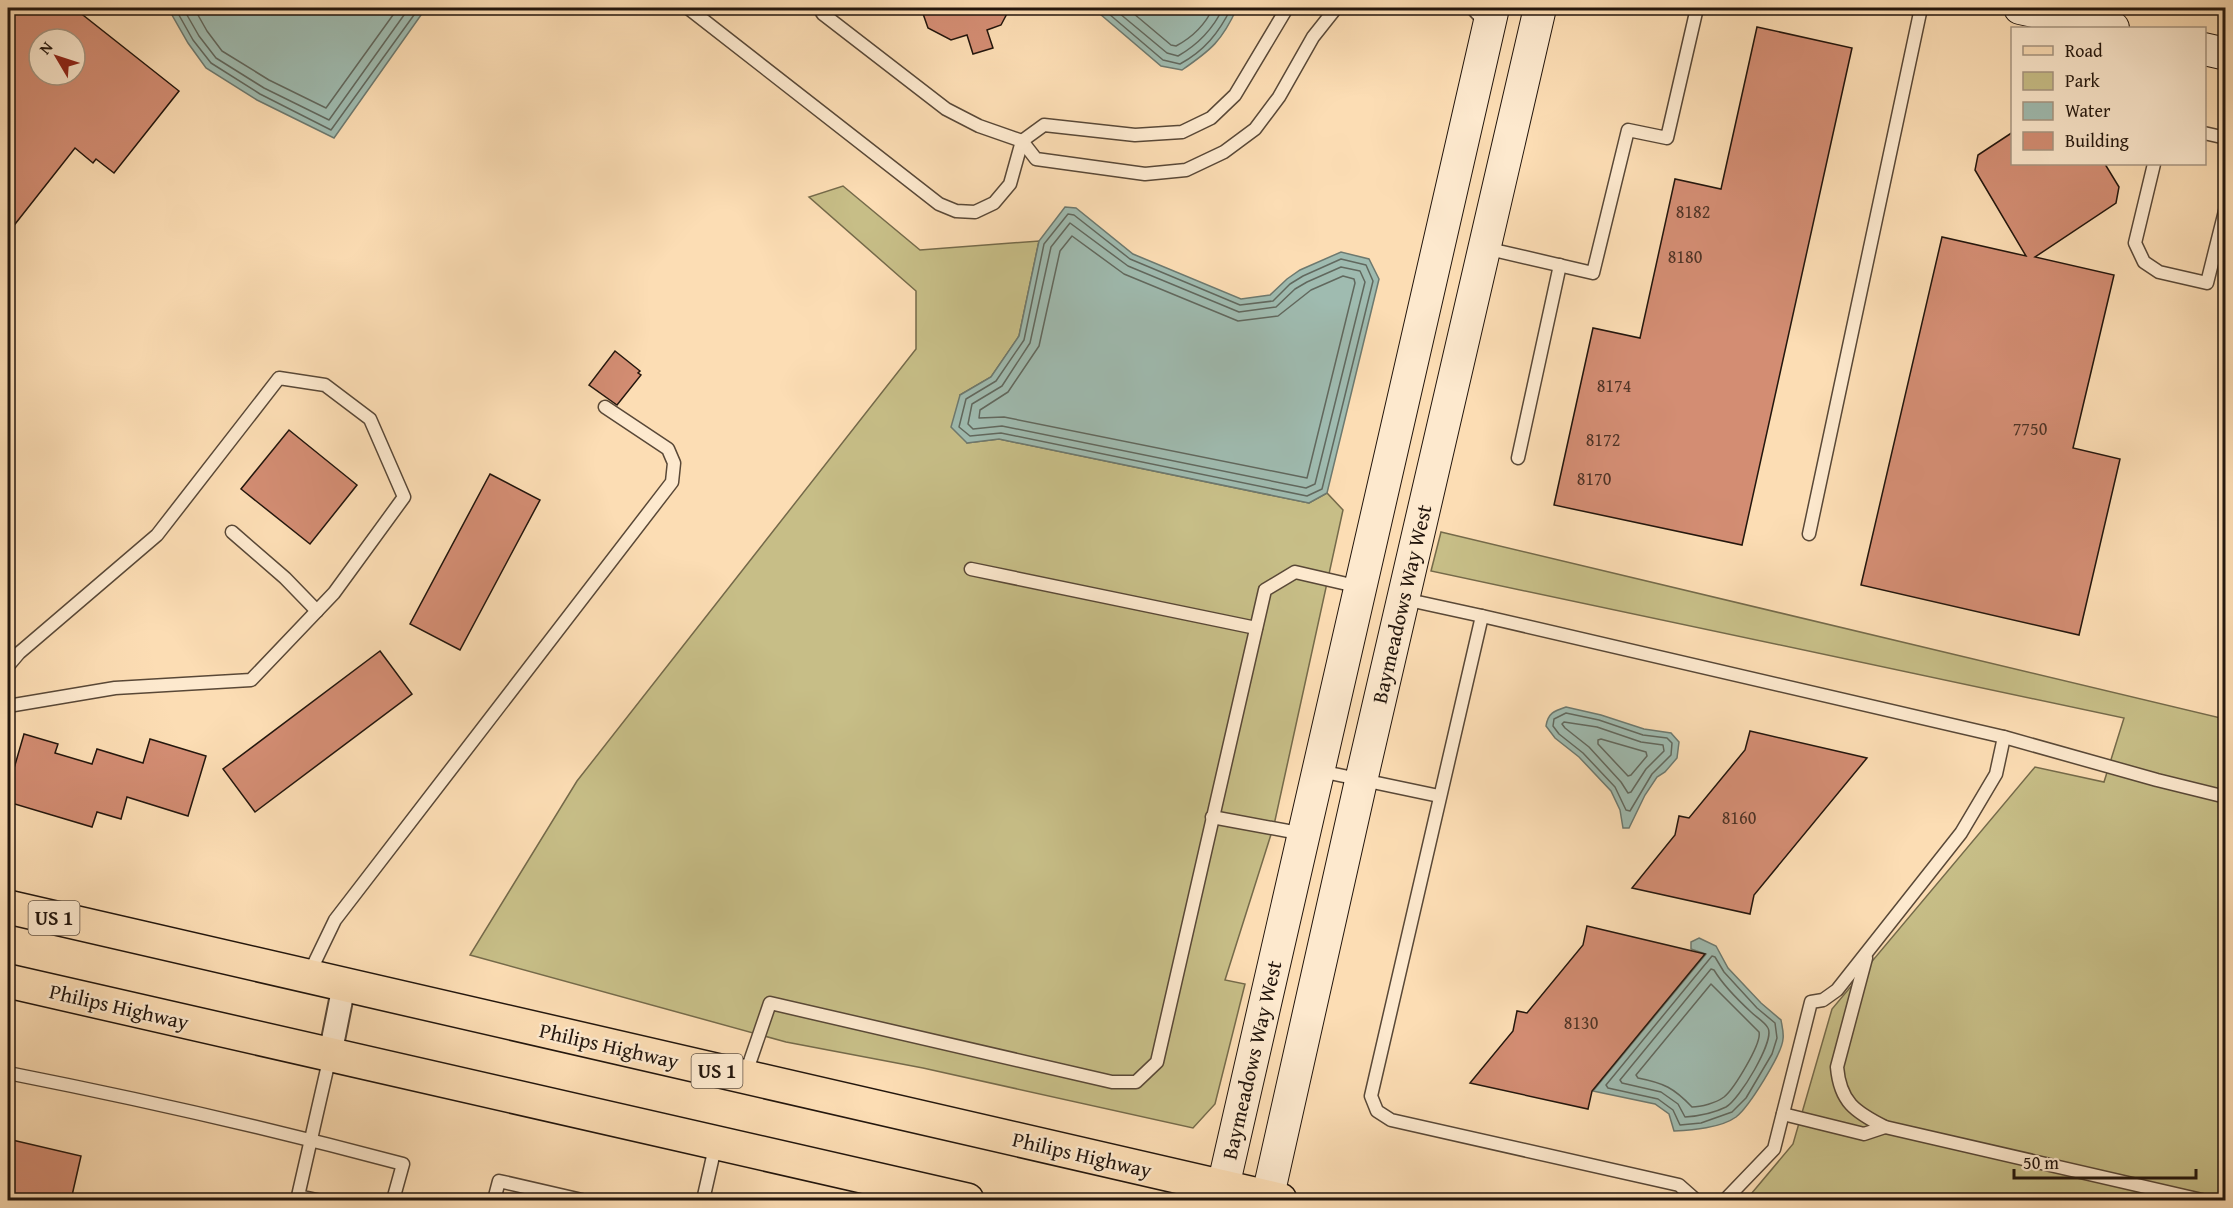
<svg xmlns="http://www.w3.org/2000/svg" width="2233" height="1208" font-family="'Gentium Book Plus',serif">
  <rect width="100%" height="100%" fill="#fcddb4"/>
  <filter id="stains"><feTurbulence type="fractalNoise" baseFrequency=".00333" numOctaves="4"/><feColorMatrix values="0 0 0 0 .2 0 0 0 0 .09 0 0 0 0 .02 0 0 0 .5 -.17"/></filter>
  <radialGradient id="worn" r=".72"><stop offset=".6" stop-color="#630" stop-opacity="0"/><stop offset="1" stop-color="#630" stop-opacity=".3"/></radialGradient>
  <g fill="#c7be87" stroke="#756a4a" stroke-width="1.5">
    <path d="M843,186L920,250L1039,241L1019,336L991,377L960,395L967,443L999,439L1309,503L1327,493L1343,510L1274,825L1225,980L1245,984L1215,1104L1193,1128L923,1068L786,1042L470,955L577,781L916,349V291L809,197Z"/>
    <path d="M1441,532L2225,719V1200H1746L1793,1144L1832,1009L2035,767L2104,782L2124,718L1431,571Z"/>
  </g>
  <g fill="#9fbbb0" stroke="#6d796f" stroke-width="1.5">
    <path d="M168,8H426L334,138L257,100L206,68L188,43Z"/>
    <path d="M1093,8H1237C1222,41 1211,50 1182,70L1161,66Z"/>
    <path d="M1065,207L1076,208L1133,254L1241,299L1270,295L1287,279L1300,270L1341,252L1369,259L1379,279L1327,493L1309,503L999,439L967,443L951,427L960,395L991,377L1019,336L1039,241Z"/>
    <path d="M1566,707L1601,715L1644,729L1671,733L1679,742L1677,758L1665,772L1657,777L1645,795L1629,828H1623L1620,810L1611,791L1579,757L1555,738L1546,726C1548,713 1554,711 1566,707Z"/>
    <path d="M1699,938L1716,946L1728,968L1761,1003L1781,1020C1782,1026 1784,1033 1783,1039C1782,1054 1749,1107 1736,1117C1721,1128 1692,1130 1674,1131L1669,1114L1655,1104L1593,1091L1706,954L1691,949V942Z"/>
  </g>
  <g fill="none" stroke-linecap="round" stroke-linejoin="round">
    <g stroke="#61685e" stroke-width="1.5">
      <path d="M175,8L193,40L211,63L260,94L331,130L419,8"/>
      <path d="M183,8L199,36L216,58L264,88L329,120L409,8"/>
      <path d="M194,8L207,31L222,51L269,80L326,108L398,8"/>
      <path d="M1102,8L1163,60L1180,64C1204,51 1219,33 1231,8"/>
      <path d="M1113,8L1167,53L1178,56C1199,44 1213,29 1223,8"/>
      <path d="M1127,8L1171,45L1176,46C1193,37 1205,25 1213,8"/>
      <path d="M1068,214L1074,215L1130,259L1240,305L1273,301L1290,284L1303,276L1341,259L1366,265L1373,281L1322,489L1307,496L1001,433L970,436L959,427L966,399L996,381L1024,340L1044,244Z"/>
      <path d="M1070,223L1128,266L1239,312L1276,307L1295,289L1307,282L1341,267L1360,271L1365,282L1315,484L1306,488L1002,426L973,429L968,424L972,404L1002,386L1030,343L1051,247Z"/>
      <path d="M1072,236L1124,274L1238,321L1278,316L1311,290L1343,276L1354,279L1355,283L1307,478L1004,417L979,418L980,410L1008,392L1039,346L1060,251Z"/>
      <path d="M1566,713L1599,720L1643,735L1667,738L1672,743L1671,755L1652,774L1630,811L1626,810L1615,787L1583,753L1559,734L1553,726L1554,719Z"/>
      <path d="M1564,722L1597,727L1641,742L1663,745L1664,751L1646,769L1631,792L1628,793L1621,782L1589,747L1565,728L1562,724Z"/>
      <path d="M1601,739L1646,752L1647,756L1631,775L1628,776L1598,744V740Z"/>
      <path d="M1712,956L1715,957L1724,972L1757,1008L1775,1023L1777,1038L1772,1054L1746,1098L1732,1112L1701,1123L1680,1125L1673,1110L1658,1099L1608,1088L1606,1085Z"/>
      <path d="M1711,969L1714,970C1723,985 1738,1000 1751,1012C1756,1017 1765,1022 1768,1028C1775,1041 1739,1100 1726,1107C1714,1113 1699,1116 1685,1117L1678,1104L1661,1092L1622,1083L1620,1080Z"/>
      <path d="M1711,984L1759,1032C1762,1043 1734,1089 1724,1097C1716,1103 1701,1107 1692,1107C1674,1088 1664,1083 1638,1078L1636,1075Z"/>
    </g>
  </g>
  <g fill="#d38d73" stroke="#23160d" stroke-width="1.5" fill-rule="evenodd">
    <path d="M8,8H74L179,91L114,173L96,159L93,163L75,148L8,233ZM39,39H75V75H39Z"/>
    <path d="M921,8H1010L1001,25L987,30L993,48L973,54L967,35L951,40L928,28Z"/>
    <path d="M1757,27L1852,48L1742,545L1554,505L1593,328L1640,338L1675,179L1721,189Z"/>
    <path d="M2013,132V164H2105L2119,187L2116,203L2035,257L2114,275L2073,448L2120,459L2079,635L1861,585L1942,237L2026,256L1975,170L1978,155Z"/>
    <path d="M615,351L640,371L638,373L641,375L617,405L589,385Z"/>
    <path d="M289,430L357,485L310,544L241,489Z"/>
    <path d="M490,474L540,500L460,650L410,624Z"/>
    <path d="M380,651L412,694L255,812L223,769Z"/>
    <path d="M1750,731L1867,758L1754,895L1750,914L1632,888L1675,835L1679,816L1689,818L1745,750Z"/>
    <path d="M24,734L58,744L55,753L92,764L97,749L143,763L150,739L206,756L188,816L127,797L121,819L97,812L92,827L8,802V789Z"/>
    <path d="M1587,926L1705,954L1592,1091L1588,1109L1470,1083L1513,1031L1517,1011L1527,1013L1583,945Z"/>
    <path d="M8,1139L81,1156L71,1200H8Z"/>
  </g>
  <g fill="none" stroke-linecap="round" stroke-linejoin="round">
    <g stroke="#594837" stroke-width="15">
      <g id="lane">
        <path d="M688,8L939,204L956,211L975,212L994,203L1010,184L1022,141L1044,125L1135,135L1182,132L1211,118L1235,95L1287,8"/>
        <path d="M819,8L823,14L946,109L979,126L1022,141L1036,159L1145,174L1186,170L1224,152L1255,129L1279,97L1313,37L1336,8"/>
        <path d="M1472,8L1487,24"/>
        <path d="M2204,133L2226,138"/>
        <path d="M2154,164L2135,243L2144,262L2159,272L2207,283L2226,207"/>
        <path d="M1485,248L1593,273L1628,130L1667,138L1697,8"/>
        <path d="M1518,458L1560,265"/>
        <path d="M232,532L285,578L317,611"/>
        <path d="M1809,534L1921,8"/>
        <path d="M971,569L1256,628"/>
        <path d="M1404,599L1482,616"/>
        <path d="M8,666L19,653L157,535L279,378L325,385L370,419L404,497L334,593L251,680L115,688L8,706"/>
        <path d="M1320,771L1439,796"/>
        <path d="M1212,817L1304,834"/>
        <path d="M1866,958L1837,1067C1840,1102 1855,1112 1885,1127L2202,1200"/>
        <path d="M308,976L335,920L672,482L674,463L668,449L605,407"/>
        <path d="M8,1073C140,1099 272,1129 403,1164L393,1200"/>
        <path d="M745,1076L770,1003L1112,1082H1136L1157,1062L1265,590L1295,572L1360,587"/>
        <path d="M1783,1114L1864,1134L1885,1127"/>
        <path d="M317,1200L298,1196L330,1056"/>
        <path d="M494,1200L499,1181L582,1200"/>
        <path d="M703,1200L716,1143"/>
        <path d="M1696,1200L1679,1185L1391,1120L1377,1111L1371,1096L1482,616L2004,737L2157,780L2226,797"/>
        <path d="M1725,1200L1774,1149L1811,1002L1823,1000L1837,990L1961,833L1996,774L2004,737"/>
      </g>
    </g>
    <g stroke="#594837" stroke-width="26">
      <path id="street" d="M330,1055L344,985"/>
    </g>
    <g stroke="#23160d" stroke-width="34">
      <g id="secondary">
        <path d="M2020,8L2113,28"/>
        <path d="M2204,49L2226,54"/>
        <path d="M1223,1200V1187L1493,8"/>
        <path d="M1267,1200L1361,781L1540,8"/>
      </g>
    </g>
    <g stroke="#23160d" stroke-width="36">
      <g id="primary">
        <path d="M8,907L1280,1200"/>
        <path d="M8,981L967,1200"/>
      </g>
    </g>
    <use href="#lane" stroke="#fde9ce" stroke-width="12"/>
    <use href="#street" stroke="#fde9ce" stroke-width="22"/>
    <use href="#secondary" stroke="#fde9ce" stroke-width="32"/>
    <use href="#primary" stroke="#fcddb4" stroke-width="33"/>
  </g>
  <g text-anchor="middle" stroke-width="4.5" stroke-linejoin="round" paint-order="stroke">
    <g font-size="18" fill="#4f3426">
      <text x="1693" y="218">8182</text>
      <text x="1685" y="263">8180</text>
      <text x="1614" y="392">8174</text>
      <text x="2030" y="435">7750</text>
      <text x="1603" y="446">8172</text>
      <text x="1594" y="485">8170</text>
      <text x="1739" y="824">8160</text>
      <text x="1581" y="1029">8130</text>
    </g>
    <g fill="#fde9ce" stroke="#645547" stroke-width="1.5">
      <rect x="28.5" y="901" width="51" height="34" rx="4.5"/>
      <rect x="691.5" y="1054" width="51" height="34" rx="4.5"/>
    </g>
    <g font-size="20" font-weight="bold" fill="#23160d">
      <text x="54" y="925">US 1</text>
      <text x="717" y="1078">US 1</text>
    </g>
    <g font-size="21" fill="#23160d" stroke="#fde9ce">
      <text transform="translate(1402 604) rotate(-77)" y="7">Baymeadows Way West</text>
      <text transform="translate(119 1007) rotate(13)" y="7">Philips Highway</text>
      <text transform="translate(609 1046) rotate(13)" y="7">Philips Highway</text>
      <text transform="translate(1252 1060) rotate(-77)" y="7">Baymeadows Way West</text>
      <text transform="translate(1082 1155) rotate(13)" y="7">Philips Highway</text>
    </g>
  </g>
  <rect width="2233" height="1208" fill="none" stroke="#fcddb4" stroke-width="30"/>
  <rect x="9" y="9" width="2215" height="1190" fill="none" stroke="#23160d" stroke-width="3"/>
  <rect x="15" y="15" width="2203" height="1178" fill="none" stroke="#23160d" stroke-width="1.5"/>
  <rect x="2011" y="27" width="195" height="138" fill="#fde9ce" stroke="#a69581" stroke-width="1.5"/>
  <rect x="2023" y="46" width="30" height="9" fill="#fcddb4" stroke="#a69581" stroke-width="1.5"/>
  <text x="2065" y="57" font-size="18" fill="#23160d">Road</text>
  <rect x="2023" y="72" width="30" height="18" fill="#c7be87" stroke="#a69581" stroke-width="1.5"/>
  <text x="2065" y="87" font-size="18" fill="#23160d">Park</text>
  <rect x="2023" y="102" width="30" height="18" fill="#9fbbb0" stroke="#a69581" stroke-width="1.5"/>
  <text x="2065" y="117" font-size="18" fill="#23160d">Water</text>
  <rect x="2023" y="132" width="30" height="18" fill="#d38d73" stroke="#a69581" stroke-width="1.5"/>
  <text x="2065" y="147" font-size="18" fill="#23160d">Building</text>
  <g transform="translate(57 57) rotate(309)"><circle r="28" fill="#fde9ce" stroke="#a69581" stroke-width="1.5"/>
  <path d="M0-4.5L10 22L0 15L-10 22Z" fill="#8f2418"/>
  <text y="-9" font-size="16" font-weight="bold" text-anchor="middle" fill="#23160d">N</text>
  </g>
  <path d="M2014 1169v9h182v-9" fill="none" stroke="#23160d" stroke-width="3"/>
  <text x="2023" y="1169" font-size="18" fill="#23160d" stroke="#fde9ce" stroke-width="4.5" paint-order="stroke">50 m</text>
  <rect width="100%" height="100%" filter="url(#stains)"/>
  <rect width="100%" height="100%" fill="url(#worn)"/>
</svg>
